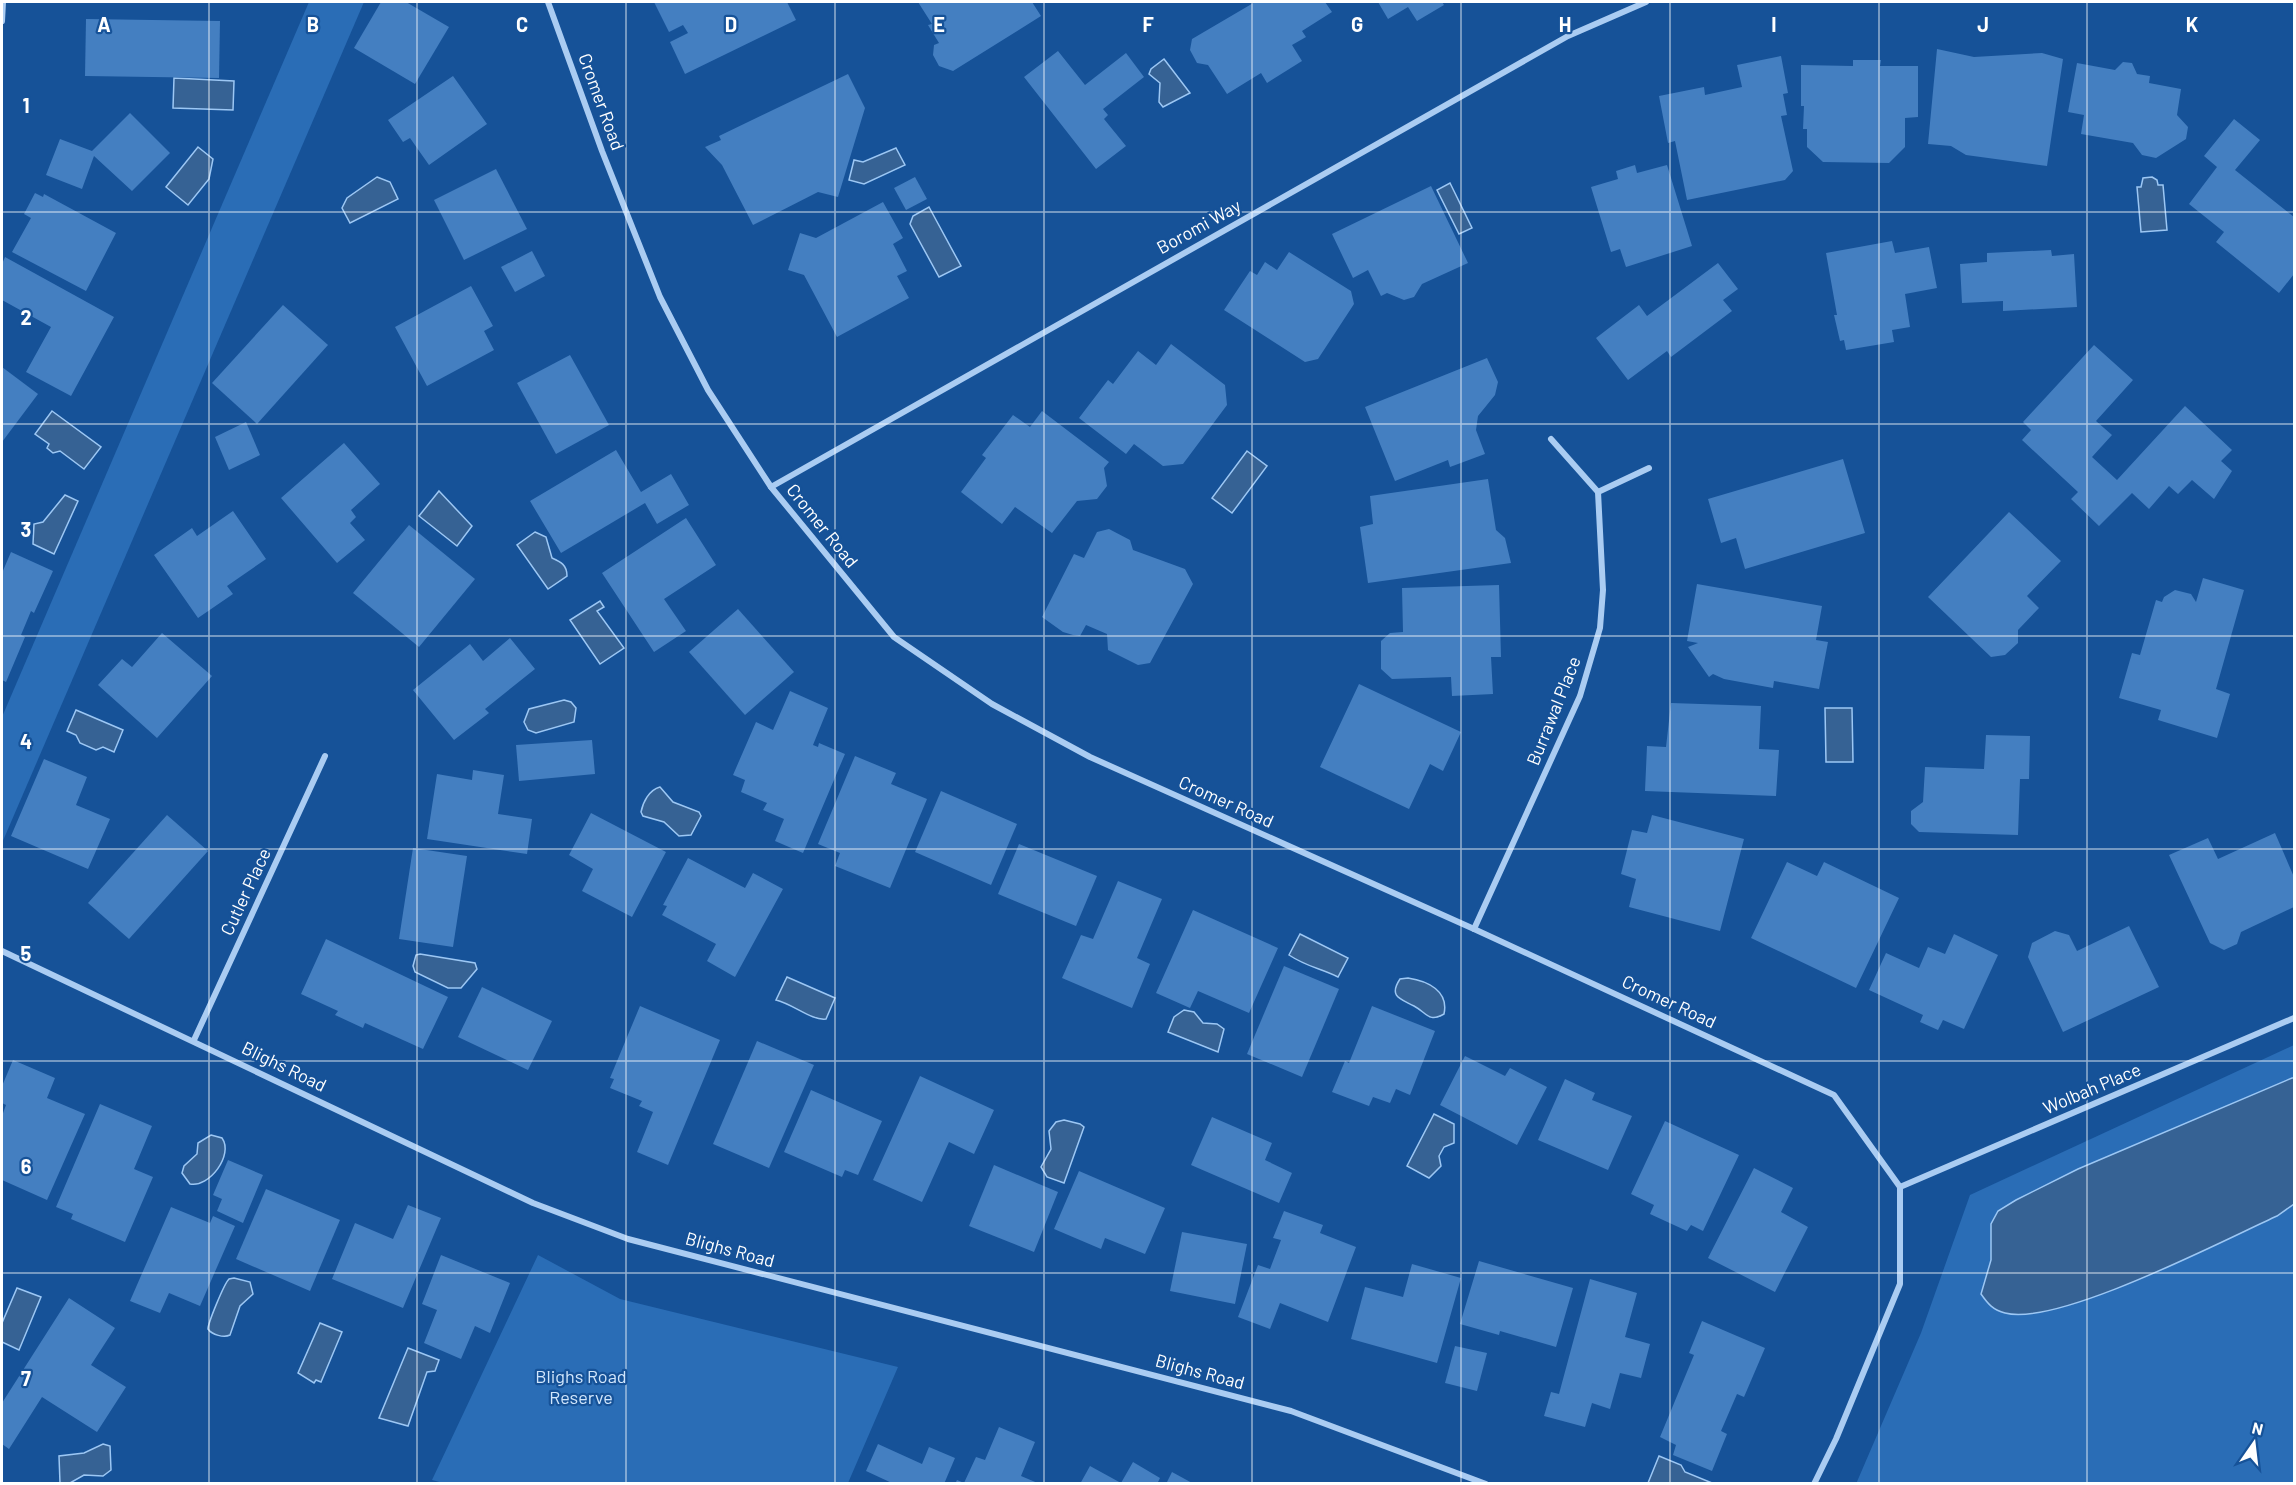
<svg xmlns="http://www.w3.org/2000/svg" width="2296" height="1485" font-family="Barlow,sans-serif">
  <rect width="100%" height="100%" fill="#165298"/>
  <g fill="#2a6db6">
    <path d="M309,2H364L2,843V717Z"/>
    <path d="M2294,1045V1483L1856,1484L1921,1333L1970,1195Z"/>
    <path d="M538,1255L620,1299L898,1367L848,1483L447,1484L432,1480Z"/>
  </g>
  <g fill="#366294" stroke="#9cc7f4" stroke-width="1.5">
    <path d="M1164,59L1190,93L1163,107L1159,102L1160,83L1149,74L1151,69Z"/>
    <path d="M174,78L234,81L233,110L173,108Z"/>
    <path d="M198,147L213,159L209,179L188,205L166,187Z"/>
    <path d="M896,148L905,165L864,184L849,180L854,160L863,162Z"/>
    <path d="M377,177L390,182L398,199L350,223L342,208L347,198Z"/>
    <path d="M2152,177L2157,180L2158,185H2163L2167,230L2141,232L2137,187H2141L2143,178Z"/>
    <path d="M1450,183L1472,228L1459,234L1437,190Z"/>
    <path d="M929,207L961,266L939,277L910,224L913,216Z"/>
    <path d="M52,411L101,447L84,469L60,451L53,453L47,448L49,444L35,434Z"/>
    <path d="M1247,451L1267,466L1232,513L1212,498Z"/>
    <path d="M439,491L472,526L457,546L419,516Z"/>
    <path d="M65,495L78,501L54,554L33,544L34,524L43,522Z"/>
    <path d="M535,532L546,537L552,558C561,562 567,565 567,576L548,589L517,545Z"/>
    <path d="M600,601L604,607L597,611L624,648L600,664L570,620Z"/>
    <path d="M564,700L571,702L576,708L574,722L536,733L528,730L524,722L529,709Z"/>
    <path d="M1852,708L1853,762H1826L1825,708Z"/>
    <path d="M76,710L123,730L114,752L103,747L96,750L80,743L76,735L67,731Z"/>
    <path d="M660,787L673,802L699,812L701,816L691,835L679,836L664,822L643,816L641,812C643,802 649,790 660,787Z"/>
    <path d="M1300,934L1348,958L1338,977C1320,968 1307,967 1289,955Z"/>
    <path d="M420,954L475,963L477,969L461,988H448L415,972L413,966L416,955Z"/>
    <path d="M787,977L835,998L826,1019C812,1021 793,1004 776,1000Z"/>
    <path d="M1408,978C1428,981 1449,991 1444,1014C1429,1023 1427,1013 1414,1006C1401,999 1388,997 1400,979Z"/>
    <path d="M1184,1010L1194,1012L1203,1023L1217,1024L1224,1029L1218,1052L1168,1032L1174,1017Z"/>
    <path d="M2292,1078H2294V1204L2277,1216C2224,1240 2057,1327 2005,1313C1993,1310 1988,1304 1981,1294L1991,1260V1224L1998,1211L2016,1200L2078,1169Z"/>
    <path d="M1434,1114L1454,1124V1143L1444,1147L1439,1156L1441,1166L1429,1178L1407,1166Z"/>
    <path d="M1064,1120L1080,1124L1084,1127L1064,1183L1047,1177L1041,1167L1051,1149L1049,1131L1056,1122Z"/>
    <path d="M211,1135L222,1138C234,1155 209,1188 190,1184L182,1173L184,1166L197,1154L198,1143Z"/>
    <path d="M234,1278L250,1282L253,1294L240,1306L230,1335C224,1338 212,1335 208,1329C208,1323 224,1284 229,1279Z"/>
    <path d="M17,1288L41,1297L19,1350L2,1342V1323Z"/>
    <path d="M320,1323L342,1332L321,1382L316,1380L314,1383L298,1373Z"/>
    <path d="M408,1348L439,1360L435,1371L427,1372L408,1426L379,1418Z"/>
    <path d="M103,1444L110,1446L111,1470L103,1476L84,1475L70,1483H60L59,1456L84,1453Z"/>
    <path d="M1659,1456L1681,1465L1685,1472L1712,1483H1648Z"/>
  </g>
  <g fill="#447fc1">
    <path d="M381,2H406L449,27L415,84L354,48Z"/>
    <path d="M654,2H787L796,20L685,74L670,42L688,33L683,25L669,32Z"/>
    <path d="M918,2H1032L1041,16L953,71L939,66L933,55L934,45L939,43L928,25L932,24Z"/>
    <path d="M1255,2H1325L1332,12L1302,31L1306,37L1292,45L1302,61L1267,83L1261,73L1227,94L1208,65L1197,63L1190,50L1192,39Z"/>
    <path d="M1378,2H1442L1444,5L1417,21L1408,7L1388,19Z"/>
    <path d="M86,19L220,21L219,78L85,76Z"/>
    <path d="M1937,49L1974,57L2042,53L2063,59L2047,166L1966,155L1951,146L1928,144Z"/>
    <path d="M1058,51L1085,85L1126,53L1144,77L1103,109L1108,115L1104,119L1126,146L1096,169L1024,77Z"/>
    <path d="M1781,56L1788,93L1783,94L1787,115L1781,116L1793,171L1785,180L1687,200L1675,141L1668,143L1659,96L1704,87L1705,95L1742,87L1737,65Z"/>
    <path d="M1853,60H1881L1880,66H1918V117L1905,118V147L1889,163L1823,162L1807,147V129H1803L1804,106H1801V65L1853,66Z"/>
    <path d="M2123,62L2132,63L2137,74L2150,76L2149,83L2181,89L2177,115L2188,127L2186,139L2156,158L2142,155L2133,143L2081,134L2084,115L2068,112L2077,63L2115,70Z"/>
    <path d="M848,74L865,108L838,197L818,192L753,225L722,165L705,147L721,140L719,136Z"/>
    <path d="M453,76L487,124L429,165L410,138L403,142L388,120Z"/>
    <path d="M130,113L170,153L132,191L94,156L82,189L46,175L60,139L92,151Z"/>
    <path d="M2234,119L2260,140L2235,170L2294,217V274L2279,293L2216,242L2224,232L2189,204L2217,167L2204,156Z"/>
    <path d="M1635,165L1637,173L1667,165L1692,246L1626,267L1620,249L1611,252L1591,187L1618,179L1616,171Z"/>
    <path d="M496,169L527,229L464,260L434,200Z"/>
    <path d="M915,177L927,199L906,210L894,188Z"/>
    <path d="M1431,186L1468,263L1422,284L1414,297L1404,300L1387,293L1381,296L1368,270L1353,278L1332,234Z"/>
    <path d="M35,193L43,197L44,194L116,233L86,291L12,252L31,218L24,214Z"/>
    <path d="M883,202L903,238L893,244L907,271L897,276L909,298L837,337L804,275L788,270L800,233L816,238Z"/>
    <path d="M1892,241L1895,253L1929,247L1937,288L1905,294L1910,327L1892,330L1894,342L1846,350L1844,340L1840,341L1834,315H1837L1826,253Z"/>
    <path d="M2051,250L2052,256L2074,254L2077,307L2003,311V301L1962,303L1960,264L1987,262V253Z"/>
    <path d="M532,251L545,276L515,292L501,267Z"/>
    <path d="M1289,252L1351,291L1354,304L1318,359L1305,362L1224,310L1250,271L1257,275L1265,262L1277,270Z"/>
    <path d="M5,257L114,317L71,396L26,372L51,327L2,300V264Z"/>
    <path d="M1718,263L1738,289L1723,300L1732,311L1671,357L1667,351L1628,380L1596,338L1639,305L1647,316Z"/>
    <path d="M471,286L493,326L484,331L494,350L427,386L395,327Z"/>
    <path d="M283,305L328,345L257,424L212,383Z"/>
    <path d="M1171,344L1225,385L1227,405L1183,464L1163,466L1134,444L1126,454L1079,418L1108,380L1113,384L1138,351L1156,365Z"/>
    <path d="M2094,345L2133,380L2096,421L2112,435L2092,457L2117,480L2185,406L2232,450L2221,461L2232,471L2214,499L2192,480L2178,494L2169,486L2149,509L2132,493L2099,526L2071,499L2078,492L2022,440L2031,430L2023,422Z"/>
    <path d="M570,355L609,425L556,454L517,383Z"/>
    <path d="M1487,358L1498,382L1495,395L1478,416L1476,430L1485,454L1450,467L1448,460L1395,481L1365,407Z"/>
    <path d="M2,367L38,394L2,442Z"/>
    <path d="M1042,411L1109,462L1104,468L1107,486L1097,499L1077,501L1052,533L1015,507L1002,524L961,492L986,458L982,455L1013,415L1030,427Z"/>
    <path d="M246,422L260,455L229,470L215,437Z"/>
    <path d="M344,443L380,484L351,510L356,517L350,523L365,540L337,563L281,498Z"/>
    <path d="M616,450L641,492L671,474L689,505L657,524L645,503L561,553L530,501Z"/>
    <path d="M1843,459L1865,533L1745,569L1736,538L1721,543L1708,499Z"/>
    <path d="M1488,479L1496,530L1505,538L1511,563L1368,583L1360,527L1373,524L1370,496Z"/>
    <path d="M233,511L266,559L227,586L233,594L198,618L154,555L192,528L197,536Z"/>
    <path d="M2009,512L2061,561L2027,596L2039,608L2018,630V643L2005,655L1991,657L1928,597Z"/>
    <path d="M686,518L716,565L664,599L686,631L654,652L602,573Z"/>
    <path d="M409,525L475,579L419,647L353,593Z"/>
    <path d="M1109,529L1130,540L1133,550L1185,569L1193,584L1150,663L1138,665L1108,650L1107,634L1086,625L1080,636L1073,635L1063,632L1042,617L1074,554L1084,558L1097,532Z"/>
    <path d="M11,552L53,571L34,613L31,611L21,635L25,637L6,682L2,680V573Z"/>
    <path d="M2203,578L2244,590L2216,689L2230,694L2217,738L2158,720L2161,710L2119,698L2132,653L2140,655L2156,600L2162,602L2164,597L2175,590L2191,594L2196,602Z"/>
    <path d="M1697,584L1822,606L1816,640L1828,642L1819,689L1774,681L1773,688L1724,679L1713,674L1709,677L1688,647L1698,643L1687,641Z"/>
    <path d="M1499,585L1501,657H1491L1493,694L1452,696L1451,677L1392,679L1381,669V641L1390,633L1403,632L1402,588Z"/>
    <path d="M738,609L794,672L745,715L689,652Z"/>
    <path d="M162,633L212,676L157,738L98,685L122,659L132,667Z"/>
    <path d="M510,638L535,669L485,709L489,713L454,740L413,690L470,644L483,661Z"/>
    <path d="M1359,684L1461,732L1443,771L1430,764L1409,809L1320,767Z"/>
    <path d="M790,691L828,708L813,745L818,747L819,743L845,754L803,853L775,841L784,819L763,810L767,803L741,792L745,780L733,775L756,722L773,730Z"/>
    <path d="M1671,703L1761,706L1759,749L1779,750L1776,796L1645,791L1647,746L1666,747Z"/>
    <path d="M1986,735L2030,736L2029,779H2020L2018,835L1919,832L1911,824V811L1923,802L1925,767L1984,769Z"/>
    <path d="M592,740L595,774L519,781L516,745Z"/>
    <path d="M855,756L896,773L891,784L927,799L890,888L835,866L840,853L818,844Z"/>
    <path d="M44,759L87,777L76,805L110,819L88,869L11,836Z"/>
    <path d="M473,770L504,775L498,814L532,819L527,854L427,839L437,774L472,780Z"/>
    <path d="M941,791L1017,824L991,885L915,852Z"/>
    <path d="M591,813L666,852L632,917L582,891L593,869L569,855Z"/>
    <path d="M167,815L208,851L129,939L88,903Z"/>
    <path d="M1652,815L1744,839L1720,931L1629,907L1636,879L1621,874L1632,830L1647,833Z"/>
    <path d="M2275,833L2294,877V907L2241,932L2237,944L2224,950L2210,943L2169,855L2208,838L2218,859Z"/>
    <path d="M1019,844L1097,876L1076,926L998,894Z"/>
    <path d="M413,848L467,856L453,947L399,939Z"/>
    <path d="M688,858L745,888L753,873L783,889L735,977L707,961L716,944L662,915L667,906L663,905Z"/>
    <path d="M1787,862L1817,876L1824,862L1899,898L1856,988L1751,938Z"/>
    <path d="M1118,881L1162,899L1137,958L1150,964L1132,1008L1062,978L1081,935L1093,939Z"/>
    <path d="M1193,910L1278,948L1249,1013L1198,991L1190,1008L1156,993Z"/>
    <path d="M2129,926L2159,987L2063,1032L2028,957L2032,943L2055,931L2069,935L2077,951Z"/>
    <path d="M1954,934L1998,955L1964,1029L1943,1020L1938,1030L1920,1022L1923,1015L1869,990L1886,953L1919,968L1928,947L1945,954Z"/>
    <path d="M326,939L448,997L423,1049L365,1023L363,1028L335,1015L338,1011L301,994Z"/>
    <path d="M1284,966L1339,989L1302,1077L1247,1054Z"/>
    <path d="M482,987L552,1021L528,1070L458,1037Z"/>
    <path d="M640,1006L720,1040L668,1165L637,1152L653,1112L639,1106L642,1101L610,1088L614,1079L610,1078Z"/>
    <path d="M1372,1006L1435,1031L1410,1095L1396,1089L1390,1103L1373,1097L1369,1106L1332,1092L1345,1061L1349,1063Z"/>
    <path d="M757,1041L814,1065L769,1168L713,1144Z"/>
    <path d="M1465,1056L1505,1076L1510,1068L1547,1087L1517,1145L1440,1105Z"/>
    <path d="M13,1060L55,1078L47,1098L85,1114L47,1200L2,1180V1116L6,1105L2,1103V1086Z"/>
    <path d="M920,1076L994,1110L974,1154L949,1142L922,1202L873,1180Z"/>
    <path d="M1565,1079L1595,1093L1592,1100L1632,1116L1608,1170L1538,1140Z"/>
    <path d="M811,1090L882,1121L858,1175L845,1170L842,1177L784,1152Z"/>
    <path d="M100,1104L152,1126L134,1169L153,1177L125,1242L71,1219L73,1214L56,1207Z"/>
    <path d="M1212,1117L1272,1143L1265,1160L1292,1173L1279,1203L1191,1165Z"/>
    <path d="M1665,1121L1739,1155L1703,1231L1691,1225L1687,1231L1650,1214L1654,1205L1631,1194Z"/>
    <path d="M228,1160L263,1175L243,1223L217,1211L222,1199L213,1195Z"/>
    <path d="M994,1165L1058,1192L1034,1252L969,1226Z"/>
    <path d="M1754,1168L1793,1188L1781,1212L1808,1227L1775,1292L1708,1258Z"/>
    <path d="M1079,1171L1165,1208L1145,1254L1105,1238L1101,1249L1054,1229Z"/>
    <path d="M266,1189L340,1220L310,1291L236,1259Z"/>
    <path d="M408,1205L441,1218L403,1308L332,1279L355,1223L393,1239Z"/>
    <path d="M171,1207L210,1223L213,1216L235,1226L200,1306L169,1293L160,1313L130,1301Z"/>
    <path d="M1284,1211L1323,1225L1320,1233L1356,1247L1328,1322L1280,1303L1270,1329L1238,1317L1258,1265L1270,1269L1281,1240L1273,1238Z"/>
    <path d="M1182,1232L1247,1244L1235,1304L1170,1291Z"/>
    <path d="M441,1255L510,1283L490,1333L475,1326L461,1359L424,1343L437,1310L422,1304Z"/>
    <path d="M1479,1261L1573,1288L1556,1347L1500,1331L1499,1335L1460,1324Z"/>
    <path d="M1412,1264L1461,1278L1437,1363L1351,1339L1365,1287L1403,1297Z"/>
    <path d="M1590,1279L1637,1293L1625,1337L1650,1344L1641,1378L1620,1373L1610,1409L1592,1403L1585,1427L1544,1416L1551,1392L1559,1394Z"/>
    <path d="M69,1298L115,1328L91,1365L126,1387L97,1432L42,1397L9,1449L2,1444V1403Z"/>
    <path d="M1702,1321L1765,1348L1744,1397L1737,1394L1721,1431L1727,1434L1712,1471L1673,1455L1676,1445L1660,1437L1694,1355L1689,1353Z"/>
    <path d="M1455,1346L1487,1353L1477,1391L1445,1383Z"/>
    <path d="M999,1427L1035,1442L1021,1476L1040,1484H955L957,1480L964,1483L976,1457L985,1460Z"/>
    <path d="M878,1444L922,1464L929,1447L955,1458L944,1484H894L866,1471Z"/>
    <path d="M1133,1462L1160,1478L1157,1484H1080L1090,1466L1121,1483Z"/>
    <path d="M1172,1472L1194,1484H1166Z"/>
  </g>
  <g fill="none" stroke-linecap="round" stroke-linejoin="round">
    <g stroke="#aaccf2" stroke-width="6">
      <path d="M548,2L602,151L660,297L708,390L771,487L894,637L992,704L1090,757L1474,929L1834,1095L1900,1187V1284L1836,1439L1814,1484"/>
      <path d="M2,21L3,2"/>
      <path d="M771,487L1568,36L1646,2"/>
      <path d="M1598,492L1649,468"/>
      <path d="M1474,929L1580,696L1600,628L1603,590L1598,492L1551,439"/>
      <path d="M2,951L533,1203L628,1239L1291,1411L1486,1484"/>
      <path d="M194,1040L325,756"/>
      <path d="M1900,1187L2294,1018"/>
    </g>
  </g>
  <path fill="none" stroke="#fff" stroke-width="1.5" stroke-opacity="0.55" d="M209,2V1484M417,2V1484M626,2V1484M835,2V1484M1044,2V1484M1252,2V1484M1461,2V1484M1670,2V1484M1879,2V1484M2087,2V1484M2,212H2294M2,424H2294M2,636H2294M2,849H2294M2,1061H2294M2,1273H2294"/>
  <g text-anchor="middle" stroke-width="4.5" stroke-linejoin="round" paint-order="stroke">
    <g font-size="18" fill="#fff" stroke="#165298">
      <text transform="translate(601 102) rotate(70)" y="6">Cromer Road</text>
      <text transform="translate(1199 227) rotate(-29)" y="6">Boromi Way</text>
      <text transform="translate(822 526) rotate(51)" y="6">Cromer Road</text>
      <text transform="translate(1554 711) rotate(-68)" y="6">Burrawal Place</text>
      <text transform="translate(1226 802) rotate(24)" y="6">Cromer Road</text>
      <text transform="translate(246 892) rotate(-65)" y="6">Cutler Place</text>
      <text transform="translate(1669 1002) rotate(25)" y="6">Cromer Road</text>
      <text transform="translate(284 1067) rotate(26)" y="6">Blighs Road</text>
      <text transform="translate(2092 1089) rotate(-23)" y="6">Wolbah Place</text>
      <text transform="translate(730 1250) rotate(15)" y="6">Blighs Road</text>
      <text transform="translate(1200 1372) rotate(15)" y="6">Blighs Road</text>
    </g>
    <g font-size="18" fill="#d1e6fc" stroke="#165298">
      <text x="581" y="1383">Blighs Road<tspan x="581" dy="21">Reserve</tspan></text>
    </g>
  </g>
  <g font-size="20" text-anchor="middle" font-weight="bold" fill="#fff" stroke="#165298" stroke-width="4.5" stroke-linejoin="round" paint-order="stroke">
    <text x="104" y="32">A</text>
    <text x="313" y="32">B</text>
    <text x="522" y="32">C</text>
    <text x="731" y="32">D</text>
    <text x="939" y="32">E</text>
    <text x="1148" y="32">F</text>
    <text x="1357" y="32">G</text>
    <text x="1565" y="32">H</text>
    <text x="1774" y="32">I</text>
    <text x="1983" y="32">J</text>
    <text x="2192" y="32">K</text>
    <text x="26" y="113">1</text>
    <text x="26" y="325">2</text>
    <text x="26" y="537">3</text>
    <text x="26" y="749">4</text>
    <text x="26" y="961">5</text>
    <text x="26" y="1174">6</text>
    <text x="26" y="1386">7</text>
  </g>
  <rect width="2296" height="1485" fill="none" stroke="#ffffff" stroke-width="6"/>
  <g transform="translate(2254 1443) rotate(14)" stroke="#165298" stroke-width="4.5" paint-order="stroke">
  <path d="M0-4.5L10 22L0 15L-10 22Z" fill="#ffffff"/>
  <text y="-9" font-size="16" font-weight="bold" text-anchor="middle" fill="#ffffff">N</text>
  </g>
</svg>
